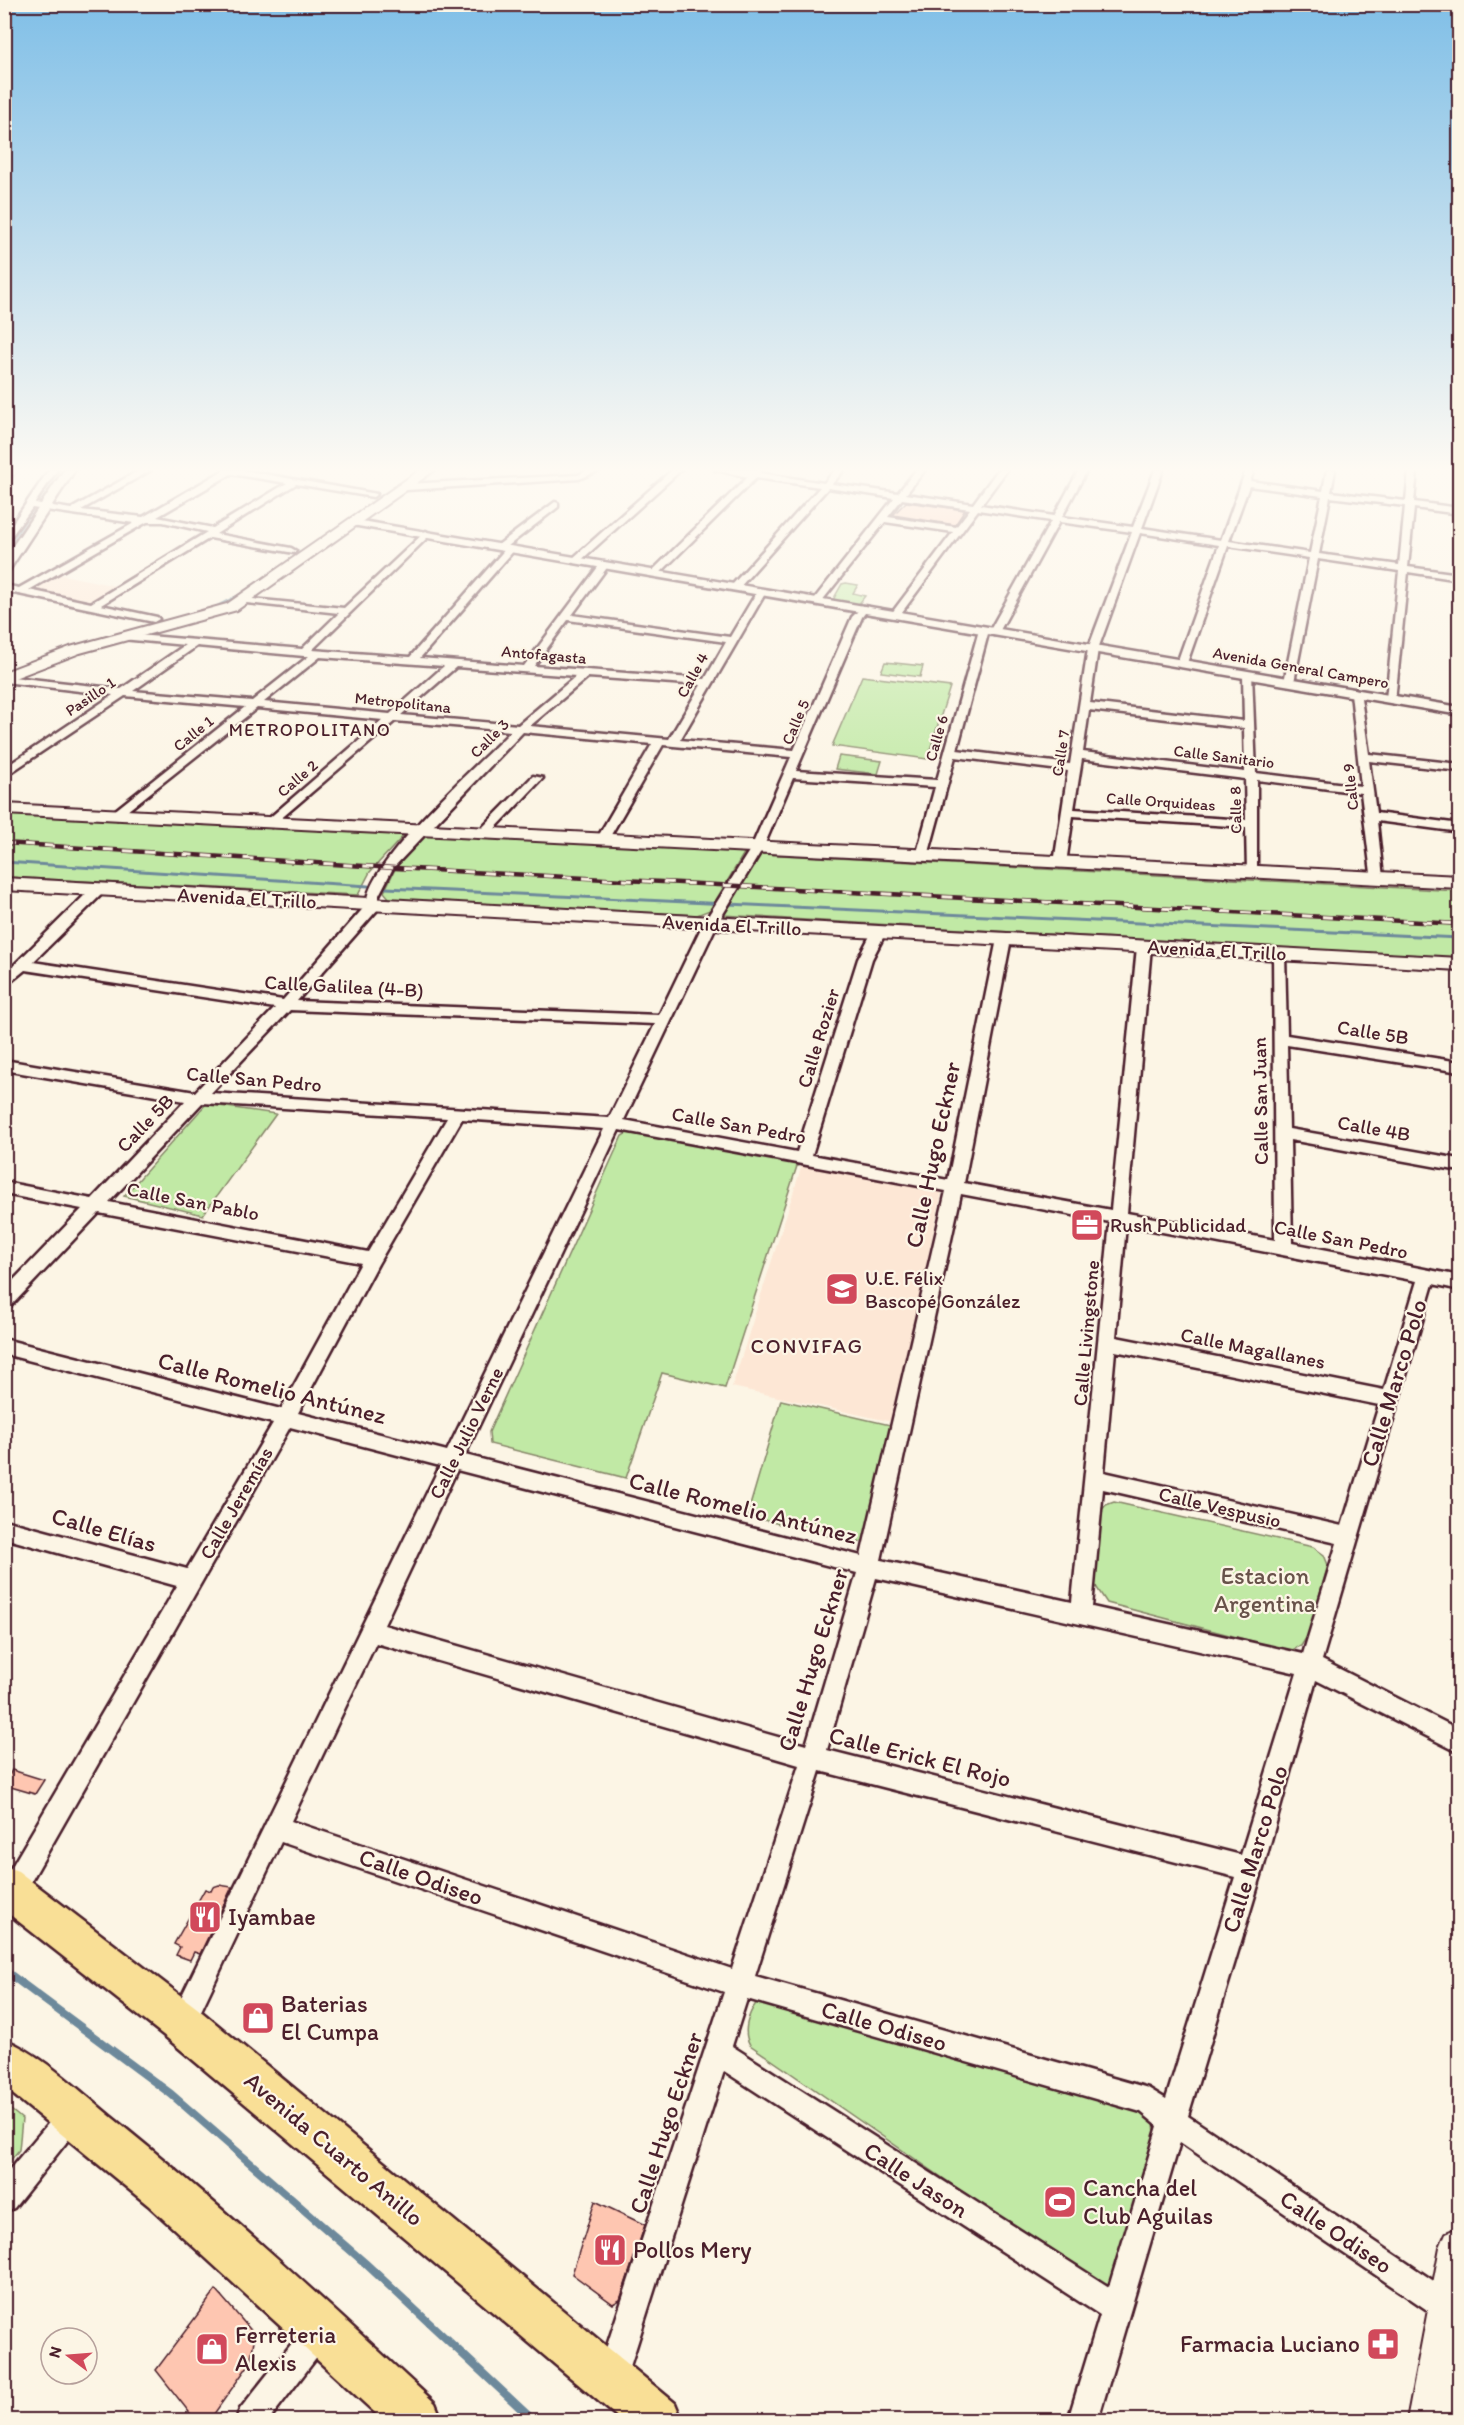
<svg xmlns="http://www.w3.org/2000/svg" width="1464" height="2425" font-family="Itim,sans-serif">
  <rect width="100%" height="100%" fill="#fcf5e5"/>
  <filter id="ink" filterUnits="userSpaceOnUse"><feTurbulence type="fractalNoise" baseFrequency=".0167" numOctaves="2"/><feDisplacementMap in="SourceGraphic" scale="12" xChannelSelector="R" yChannelSelector="G"/><feConvolveMatrix kernelMatrix="1 2 1 2 8 2 1 2 1" color-interpolation-filters="sRGB"/></filter>
  <g filter="url(#ink)">
    <g fill="#fde7d5">
      <path d="M58,574L116,586L91,601L84,602L29,591Z"/>
      <path d="M802,1165L942,1192L893,1422L732,1387Z"/>
    </g>
    <g fill="#c1e9a5" stroke="#868468" stroke-width="1.5">
      <path d="M846,583L858,585L853,593L865,596L858,605L833,600L842,584Z"/>
      <path d="M885,662L923,666L920,677L881,672Z"/>
      <path d="M862,676L950,687L927,759L832,746Z"/>
      <path d="M839,756L882,761L878,774L835,769Z"/>
      <path d="M4,812L407,832L370,872L358,895L5,877Z"/>
      <path d="M425,833L746,850L710,910L697,915L390,899L384,892L398,863Z"/>
      <path d="M761,854L1459,891V958L722,915Z"/>
      <path d="M206,1104L276,1114L203,1215L124,1196Z"/>
      <path d="M631,1131L798,1163L725,1388L662,1373L626,1478L490,1444L489,1432L622,1136Z"/>
      <path d="M781,1400L899,1427L871,1537L858,1543L747,1516Z"/>
      <path d="M1114,1502L1313,1547L1324,1555L1328,1565L1308,1635L1301,1646L1290,1651L1107,1603L1093,1582L1100,1512L1106,1505Z"/>
      <path d="M757,2002L1141,2108L1153,2116L1155,2133L1109,2284L1089,2279L750,2045C742,2032 748,2014 757,2002Z"/>
      <path d="M5,2105L22,2119L19,2150L5,2167Z"/>
    </g>
    <g fill="none" stroke-linecap="round" stroke-linejoin="round">
      <g stroke="#6d899b" stroke-width="2">
        <path d="M4,553L59,470"/>
        <path d="M217,606L237,596L404,481"/>
      </g>
      <g stroke="#6d899b" stroke-width="3">
        <path d="M4,862L368,886"/>
        <path d="M386,888L1460,938"/>
      </g>
      <path stroke="#6d899b" stroke-width="8" d="M4,1970L171,2094L365,2263L533,2420"/>
    </g>
    <g fill="#fec6b1" stroke="#4a1f2b" stroke-width="1.5">
      <path d="M906,502L965,510L955,525L893,515Z"/>
      <path d="M12,1770L44,1780L35,1794L4,1785Z"/>
      <path d="M219,1885L232,1887L200,1954L194,1952L190,1960L176,1955L180,1947L174,1944L205,1889L211,1891L213,1887Z"/>
      <path d="M595,2201L645,2225L620,2300L613,2304L572,2274Z"/>
      <path d="M216,2290L255,2335L250,2363L209,2421H196L156,2370Z"/>
    </g>
    <g fill="none" stroke-linecap="round" stroke-linejoin="round">
      <g stroke="#4a1f2b" stroke-width="5">
        <g id="minor">
          <path d="M49,470H57L35,503L71,509L140,470H151L81,510L143,517L224,470H242L377,494L373,497L296,484L216,534L291,548L296,551L294,553L210,538L101,605L157,617L159,619L154,622L4,591V585L19,588L134,523L32,508L4,546V536ZM231,474L287,483L213,528L157,517ZM147,522H163L207,532L91,603L29,590Z"/>
          <path d="M588,470H601L579,479L406,490L402,487L406,484L578,475Z"/>
          <path d="M672,470H681L579,562H573V558Z"/>
          <path d="M715,470H762L760,473L824,483L835,470H844L832,484L898,493L916,470H925L906,494L973,504L998,470H1007L981,505L1054,516L1079,470H1087L1062,517L1133,527L1155,470H1163L1142,528L1221,540L1246,470H1254L1250,481L1323,491L1327,470H1335L1331,492L1406,501L1409,470H1417L1414,502L1460,508V514L1414,508L1408,567L1460,574V580L1408,572L1395,701L1386,699L1399,571L1318,559L1294,682L1289,685L1284,682L1309,558L1228,546L1187,663L1182,666L1177,663L1219,545L1140,533L1098,649L1090,703L1244,721L1243,675L1252,673L1256,773L1361,786L1351,693L1360,691L1369,754L1460,764V771L1369,761L1376,813L1460,824V832L1377,821L1383,878L1382,881H1372L1361,793L1257,780V875L1253,876L1247,872L1246,827L1073,816L1066,863L1060,867L1054,863L1068,771L955,757L928,856L922,860L916,856L935,787L793,778L763,848L717,924L624,1120L797,1152L858,959L872,932L879,928L886,932L872,959L812,1155L948,1180L997,939L1004,935L1011,939L964,1183L1111,1210L1137,947L1144,943L1151,947L1127,1213L1275,1240L1273,950L1278,949L1285,953L1287,1035L1460,1062V1072L1287,1045L1289,1129L1460,1159V1171L1290,1140L1292,1243L1460,1276V1290L1433,1284L1322,1660L1460,1730V1753L1316,1680L1263,1869L1188,2116L1459,2298V2318L1449,2322L1439,2318L1180,2142L1098,2420H1068L1100,2315L724,2071L627,2376L622,2386L612,2391L602,2386L597,2376L724,1992L281,1842L191,2032L182,2036L173,2032L169,2023L173,2014L440,1466L290,1427L21,1899L12,1902L4,1899V1880L177,1586L4,1538V1520L187,1569L273,1423L4,1354V1339L281,1409L361,1263L99,1213L10,1307L4,1309V1290L82,1209L4,1194V1182L92,1199L185,1101L4,1070V1060L195,1092L275,1008L25,970L4,987V975L93,887H103V893L33,962L283,1000L367,904C364,865 481,762 511,731L395,721L271,827L265,823L267,820L383,720L257,708L117,819L111,815L113,812L245,707L125,696L4,777V768L113,695L4,682V676L121,689L185,645L122,639L121,637L126,634L302,649L339,613L246,603L241,600L243,598L344,608L426,531L430,534L429,536L312,650L410,657L508,546L501,550L498,549V545L555,502L558,503V507L508,546L516,548L420,658L524,666L601,563L604,562L609,565L572,615L730,637L758,590L766,592L680,740L794,750L852,617L863,606L868,609L862,617L796,771L937,780L979,630L984,627L989,630L957,750L1070,764L1088,649L1132,532L1059,522L999,632L994,635L989,632L1051,521L978,510L899,616L896,617L891,614L953,532L885,522L821,602H815V598L894,498L828,488L738,589H732V585L820,487L756,478L657,576H651V572L748,477ZM1249,486L1322,496L1310,553L1229,541ZM1330,497L1405,506L1399,565L1319,554ZM902,499L970,509L956,527L888,517ZM568,620L726,642L705,679L534,666ZM197,646L304,656H309L252,701L133,691ZM320,657L444,666L390,714L264,702ZM456,667L576,676L518,725L401,715ZM588,677L701,685L669,739L530,726ZM1089,710L1244,728L1245,772L1083,752ZM523,732L652,744L596,840L602,844L608,840L663,745L791,757L751,848L703,924L659,1015L297,1001L379,908V895L393,868ZM1082,759L1245,779L1246,820L1074,809ZM290,1010L655,1024L609,1118L211,1093ZM202,1103L447,1118L368,1252L109,1202ZM462,1119L604,1129L447,1451L298,1413L378,1264ZM619,1130L946,1191L861,1556L465,1455ZM961,1194L1110,1222L1072,1602L881,1560ZM1126,1225L1417,1281L1384,1390L1116,1337ZM1115,1351L1379,1405L1342,1526L1104,1472ZM457,1470L857,1573L806,1745L384,1625ZM1103,1489L1337,1543L1303,1654L1092,1607ZM876,1578L1297,1673L1241,1855L827,1750ZM376,1643L799,1765L732,1969L291,1821ZM820,1771L1235,1877L1166,2099L1148,2088L755,1976ZM747,1999L1141,2112L1158,2126L1109,2287L732,2046Z"/>
          <path d="M533,776L543,778L487,837H479V831Z"/>
          <path d="M72,2102L81,2106L85,2115L81,2124L14,2208L4,2212V2176L63,2106Z"/>
          <path d="M318,2319L328,2323L332,2333L328,2343L269,2420H236L240,2409L308,2323Z"/>
        </g>
      </g>
      <g stroke="#4a1f2b" stroke-width="5">
        <g id="tertiary">
          <path d="M64,470H75L8,572H4V559Z"/>
          <path d="M356,520L1460,707V715L352,525V521Z"/>
        </g>
      </g>
      <g stroke="#4a1f2b" stroke-width="4">
        <g id="secondary">
          <path d="M420,470H435L237,610L80,653L4,682V672L70,647L227,604Z"/>
          <path d="M4,804L1460,876V888L4,814Z"/>
          <path d="M4,878L1460,958V970L4,890Z"/>
          <path d="M1460,2227V2369L1451,2420H1407L1440,2247L1446,2233Z"/>
        </g>
      </g>
      <g stroke="#4a1f2b" stroke-width="5">
        <g id="trunk">
          <path d="M4,1866L18,1871L197,2008L675,2403L682,2420H621L167,2038L4,1910Z"/>
          <path d="M4,2039C43,2055 82,2093 114,2119C226,2209 330,2306 435,2403L442,2420H383L148,2205L4,2087Z"/>
        </g>
      </g>
      <use href="#minor" fill="#fcf5e5" fill-rule="evenodd"/>
      <use href="#tertiary" fill="#fcf5e5" fill-rule="evenodd"/>
      <use href="#secondary" fill="#fcf5e5" fill-rule="evenodd"/>
      <use href="#trunk" fill="#f9df96" fill-rule="evenodd"/>
      <g stroke="#4a1f2b" stroke-width="4">
        <path id="rail-far1" d="M4,487L17,470"/>
      </g>
      <g stroke="#4a1f2b" stroke-width="4.5">
        <path id="rail" d="M4,843L395,868L1460,924"/>
      </g>
      <use href="#rail-far1" stroke="#fcf5e5" stroke-width="2" stroke-dasharray="8" stroke-linecap="butt"/>
      <use href="#rail" stroke="#fcf5e5" stroke-width="3" stroke-dasharray="10" stroke-linecap="butt"/>
    </g>
  </g>
  <linearGradient id="sky" x2="0" y2="1"><stop stop-color="#80bfe7"/><stop offset="0.58" stop-color="#fefaf3"/><stop offset="1" stop-color="#fefaf3" stop-opacity="0"/></linearGradient>
  <rect width="1464" height="810" fill="url(#sky)"/>
  <defs>
    <g id="office-square" transform="scale(1.725)"><rect x="-9" y="-9" width="18" height="18" rx="4" fill="#d1495b" stroke="#fcf5e5"/><path d="M-6-3h4V-5.5h4V-3h4V5H-6ZM-1-4.5V-3h2v-1.5ZM-6 0V1H6V0Z" fill="#fff"/></g>
    <g id="school-square" transform="scale(1.725)"><rect x="-9" y="-9" width="18" height="18" rx="4" fill="#d1495b" stroke="#fcf5e5"/><path d="M0-5L7-2L0 1L-7-2ZM-4 1L0 2.5L4 1V4Q0 6-4 4Z" fill="#fff"/></g>
    <g id="restaurant-square" transform="scale(1.725)"><rect x="-9" y="-9" width="18" height="18" rx="4" fill="#d1495b" stroke="#fcf5e5"/><path d="M-5-6h1v4h1v-4h1v4h1v-4h1v5L-1.5 .5V6h-2V.5L-5-1ZM5-6V6H3V1.5H1.5Q1.5-4 5-6Z" fill="#fff"/></g>
    <g id="shop-square" transform="scale(1.725)"><rect x="-9" y="-9" width="18" height="18" rx="4" fill="#d1495b" stroke="#fcf5e5"/><path d="M-5-2.5h2.3a2.7 3.5 0 0 1 5.4 0H5L5.5 6h-11ZM-1.5-2.5h3a1.5 2.3 0 0 0-3 0Z" fill="#fff"/></g>
    <g id="stadium-square" transform="scale(1.725)"><rect x="-9" y="-9" width="18" height="18" rx="4" fill="#d1495b" stroke="#fcf5e5"/><path d="M0-5a6.5 5 0 1 0 0 10a6.5 5 0 1 0 0-10ZM-3.5-1.8h7v3.6h-7Z" fill="#fff"/></g>
    <g id="pharmacy-square" transform="scale(1.725)"><rect x="-9" y="-9" width="18" height="18" rx="4" fill="#d1495b" stroke="#fcf5e5"/><path d="M-2-6h4v4h4v4h-4v4h-4v-4h-4v-4h4Z" fill="#fff"/></g>
  </defs>
  <g fill-rule="evenodd">
    <use href="#office-square" x="1087" y="1225"/>
    <use href="#school-square" x="842" y="1289"/>
    <use href="#restaurant-square" x="205" y="1917"/>
    <use href="#shop-square" x="258" y="2018"/>
    <use href="#stadium-square" x="1060" y="2202"/>
    <use href="#restaurant-square" x="610" y="2250"/>
    <use href="#pharmacy-square" x="1383" y="2344"/>
    <use href="#shop-square" x="212" y="2349"/>
  </g>
  <g text-anchor="middle" stroke-width="4.5" stroke-linejoin="round" paint-order="stroke">
    <g font-size="16" fill="#4a1f2b" stroke="#fcf5e5">
      <text transform="translate(544 654) rotate(5)" y="6">Antofagasta</text>
      <text transform="translate(1301 667) rotate(10)" y="6">Avenida General Campero</text>
      <text transform="translate(692 675) rotate(-61)" y="6">Calle 4</text>
      <text transform="translate(90 696) rotate(-34)" y="6">Pasillo 1</text>
      <text transform="translate(403 702) rotate(6)" y="6">Metropolitana</text>
      <text transform="translate(795 722) rotate(-67)" y="6">Calle 5</text>
      <text transform="translate(193 733) rotate(-39)" y="6">Calle 1</text>
      <text transform="translate(489 738) rotate(-45)" y="6">Calle 3</text>
      <text transform="translate(936 738) rotate(-74)" y="6">Calle 6</text>
      <text transform="translate(1060 753) rotate(-81)" y="6">Calle 7</text>
      <text transform="translate(1224 756) rotate(7)" y="6">Calle Sanitario</text>
      <text transform="translate(297 778) rotate(-41)" y="6">Calle 2</text>
      <text transform="translate(1350 787) rotate(-96)" y="6">Calle 9</text>
      <text transform="translate(1161 801) rotate(4)" y="6">Calle Orquideas</text>
      <text transform="translate(1235 810) rotate(-91)" y="6">Calle 8</text>
    </g>
    <g font-size="18" letter-spacing="1.5" fill="#4a1f2b" stroke="#fcf5e5">
      <text x="310" y="736">METROPOLITANO</text>
    </g>
    <g font-size="20" fill="#4a1f2b" stroke="#fcf5e5">
      <text transform="translate(247 898) rotate(3)" y="7">Avenida El Trillo</text>
      <text transform="translate(732 925) rotate(3)" y="7">Avenida El Trillo</text>
      <text transform="translate(1217 950) rotate(3)" y="7">Avenida El Trillo</text>
      <text transform="translate(344 986) rotate(3)" y="7">Calle Galilea (4-B)</text>
      <text transform="translate(1373 1032) rotate(9)" y="7">Calle 5B</text>
      <text transform="translate(818 1038) rotate(-73)" y="7">Calle Rozier</text>
      <text transform="translate(254 1079) rotate(5)" y="7">Calle San Pedro</text>
      <text transform="translate(1260 1101) rotate(-91)" y="7">Calle San Juan</text>
      <text transform="translate(145 1123) rotate(-46)" y="7">Calle 5B</text>
      <text transform="translate(739 1125) rotate(10)" y="7">Calle San Pedro</text>
      <text transform="translate(1374 1128) rotate(10)" y="7">Calle 4B</text>
      <text transform="translate(193 1201) rotate(11)" y="7">Calle San Pablo</text>
      <text transform="translate(1341 1239) rotate(11)" y="7">Calle San Pedro</text>
      <text transform="translate(1086 1333) rotate(-85)" y="7">Calle Livingstone</text>
      <text transform="translate(1253 1348) rotate(11)" y="7">Calle Magallanes</text>
      <text transform="translate(466 1433) rotate(-64)" y="7">Calle Julio Verne</text>
      <text transform="translate(236 1503) rotate(-60)" y="7">Calle Jeremías</text>
      <text transform="translate(1220 1507) rotate(13)" y="7">Calle Vespusio</text>
    </g>
    <g font-size="20" fill="#4a1f2b" stroke="#fcf5e5" text-anchor="start">
      <text x="1110" y="1232">Rush Publicidad</text>
      <text x="865" y="1285">U.E. Félix<tspan x="865" dy="23">Bascopé González</tspan></text>
    </g>
    <g font-size="21" letter-spacing="1.5" fill="#4a1f2b" stroke="#fcf5e5">
      <text x="807" y="1353">CONVIFAG</text>
    </g>
    <g font-size="24" fill="#4a1f2b" stroke="#fcf5e5">
      <text transform="translate(933 1155) rotate(-78)" y="8">Calle Hugo Eckner</text>
      <text transform="translate(1394 1383) rotate(-73)" y="8">Calle Marco Polo</text>
      <text transform="translate(272 1388) rotate(14)" y="8">Calle Romelio Antúnez</text>
      <text transform="translate(743 1508) rotate(14)" y="8">Calle Romelio Antúnez</text>
      <text transform="translate(104 1530) rotate(16)" y="8">Calle Elías</text>
      <text transform="translate(813 1660) rotate(-73)" y="8">Calle Hugo Eckner</text>
      <text transform="translate(920 1757) rotate(14)" y="8">Calle Erick El Rojo</text>
      <text transform="translate(1255 1849) rotate(-73)" y="8">Calle Marco Polo</text>
      <text transform="translate(421 1877) rotate(19)" y="8">Calle Odiseo</text>
      <text transform="translate(884 2026) rotate(16)" y="8">Calle Odiseo</text>
      <text transform="translate(666 2123) rotate(-72)" y="8">Calle Hugo Eckner</text>
      <text transform="translate(334 2149) rotate(40)" y="8">Avenida Cuarto Anillo</text>
      <text transform="translate(916 2180) rotate(33)" y="8">Calle Jason</text>
      <text transform="translate(1336 2232) rotate(34)" y="8">Calle Odiseo</text>
    </g>
    <g font-size="24" fill="#68524a" stroke="#fcf5e5">
      <text x="1265" y="1584">Estacion<tspan x="1265" dy="28">Argentina</tspan></text>
    </g>
    <g font-size="24" fill="#4a1f2b" stroke="#fcf5e5" text-anchor="start">
      <text x="228" y="1925">Iyambae</text>
      <text x="281" y="2012">Baterias<tspan x="281" dy="28">El Cumpa</tspan></text>
      <text x="1083" y="2196">Cancha del<tspan x="1083" dy="28">Club Aguilas</tspan></text>
      <text x="633" y="2258">Pollos Mery</text>
      <text x="235" y="2343">Ferreteria<tspan x="235" dy="28">Alexis</tspan></text>
      <text x="1360" y="2352" text-anchor="end">Farmacia Luciano</text>
    </g>
  </g>
  <rect width="1464" height="2425" fill="none" stroke="#fcf5e5" stroke-width="24"/>
  <rect x="12" y="12" width="1440" height="2401" fill="none" stroke="#4a1f2b" stroke-width="2" filter="url(#ink)"/>
  <g transform="translate(69 2356) rotate(286)"><circle r="28" fill="#fcf5e5" stroke="#b59f9b" stroke-width="1.5"/>
  <path d="M0-4.5L10 22L0 15L-10 22Z" fill="#d1495b"/>
  <text y="-9" font-size="16" font-weight="bold" text-anchor="middle" fill="#4a1f2b">N</text>
  </g>
</svg>
